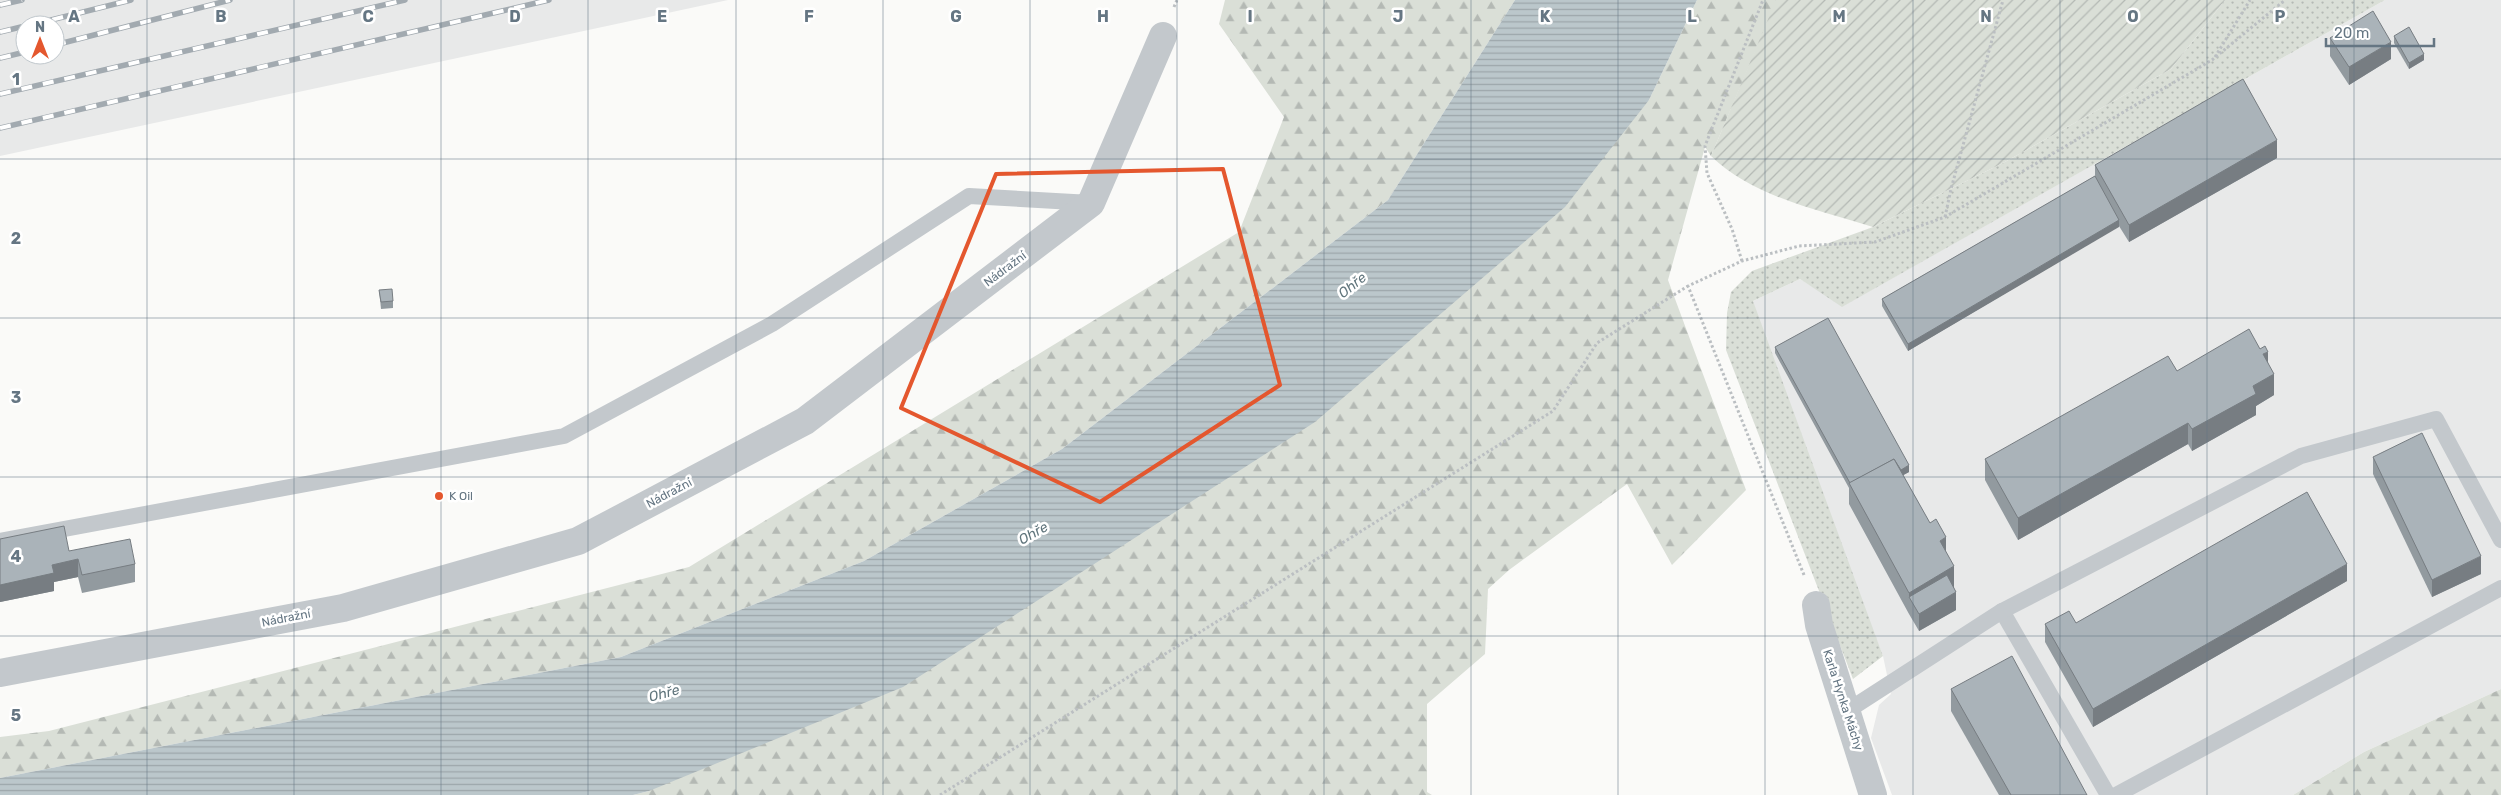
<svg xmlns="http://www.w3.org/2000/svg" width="2501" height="795" font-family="Rubik,sans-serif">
  <defs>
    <pattern id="grass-dots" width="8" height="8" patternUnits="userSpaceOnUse" patternTransform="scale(1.25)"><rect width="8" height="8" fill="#dadfd7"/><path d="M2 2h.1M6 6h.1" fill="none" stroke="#b4b9b4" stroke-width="1.8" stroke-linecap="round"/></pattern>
    <pattern id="forest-firs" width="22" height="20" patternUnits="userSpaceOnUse" patternTransform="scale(1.25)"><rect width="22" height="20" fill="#dadfd7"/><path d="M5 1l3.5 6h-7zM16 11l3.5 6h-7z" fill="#b4b9b4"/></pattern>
    <pattern id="garden-furrows" width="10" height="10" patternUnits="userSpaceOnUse" patternTransform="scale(1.25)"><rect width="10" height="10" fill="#dadfd7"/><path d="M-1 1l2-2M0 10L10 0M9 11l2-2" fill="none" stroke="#b4b9b4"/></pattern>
    <pattern id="water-rules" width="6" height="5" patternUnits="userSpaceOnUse" patternTransform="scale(1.25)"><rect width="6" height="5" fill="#bbc7cb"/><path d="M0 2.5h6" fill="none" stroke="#9ca6aa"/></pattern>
  </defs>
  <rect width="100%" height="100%" fill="#fafaf8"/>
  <g fill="#e8e9e9" fill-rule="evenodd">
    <path d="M0,0H728L0,156ZM25,25H55V55H25Z"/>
    <path d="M2385,0H2501V689L2364,752L2293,795H1892L1871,738L1879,705L1891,694L1883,656L1768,361L1753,301L1800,279L1843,306Z"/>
  </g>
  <path fill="url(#grass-dots)" d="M2225,0H2385L1842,307L1800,279L1753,301L1883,656L1853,679L1726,350L1727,313L1731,292L1752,271L1873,227L2003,163L2171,69Z"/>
  <g fill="url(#forest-firs)">
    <path d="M1225,0H1515L1388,200L1062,449L864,561L621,657L0,778V737L49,731L689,567L1239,232L1284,117L1219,24Z"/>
    <path d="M1697,0H1777L1711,156L1705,147L1668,280L1746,490L1672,565L1627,484L1509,570L1488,589L1485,654L1427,704V792L1432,795H633L649,791L1649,100Z"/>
    <path d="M2501,689V795H2293L2364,752Z"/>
  </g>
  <path fill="url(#garden-furrows)" d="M1776,0H2225L2171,69L2003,163L1873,227C1819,210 1753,197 1711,156Z"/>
  <path fill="url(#water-rules)" d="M1515,0H1697L1649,100L1565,207L1315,422L903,687L649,791L633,795H0V778L621,657L864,561L1062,449L1388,200Z"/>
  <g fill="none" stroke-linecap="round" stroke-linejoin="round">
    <g stroke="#bbbfc2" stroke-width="3" stroke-dasharray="2.5 2.5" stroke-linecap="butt">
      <path d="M1174,7L1177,0"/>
      <path d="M2215,57L2250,0"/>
      <path d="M1945,217L1951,189L2003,0"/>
      <path d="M1742,261L1732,229L1707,173L1705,146L1763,0"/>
      <path d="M1804,575L1688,286L1742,261L1799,246L1875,242L1945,217L2212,60L2285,0"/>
      <path d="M940,795L1553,411L1597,343L1688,286"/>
    </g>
    <g stroke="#c3c8cc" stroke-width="16">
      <path d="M0,541L564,436L772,324L969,196L1091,203"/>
      <path d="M2002,611L2108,795"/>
      <path d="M1847,711L2002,611L2301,456L2436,419L2501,540"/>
      <path d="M2116,795L2501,588"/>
    </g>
    <g stroke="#c3c8cc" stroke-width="28">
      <path d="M1816,605L1819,625L1873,795"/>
      <path d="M0,673L343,608L578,541L805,421L1091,203L1163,36"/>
    </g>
    <g stroke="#a2aab0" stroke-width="5.5">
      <g id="rail">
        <path d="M0,5L22,0"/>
        <path d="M31,25L131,0"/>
        <path d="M0,32L25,26"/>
        <path d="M55,45L230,0"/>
        <path d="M0,58L25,52"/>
        <path d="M0,94L405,0"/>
        <path d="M0,128L549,0"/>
      </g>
    </g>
    <use href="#rail" stroke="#fff" stroke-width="4" stroke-dasharray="11" stroke-linecap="butt"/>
  </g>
  <g fill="#929a9f">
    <path d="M2394,36L2424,60L2409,69L2394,43Z"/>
    <path d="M2330,38L2391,59L2349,85L2330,56Z"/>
    <path d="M2277,158L2129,242L2119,226L1908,351L1882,306V299L2095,176V165Z"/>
    <path d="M379,290L393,301V308L381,309Z"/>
    <path d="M1775,347L1909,472L1903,475L1946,553L1954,587L1956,610L1919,631L1909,614L1849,504V488L1775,353Z"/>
    <path d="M2268,362L2274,395L2256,406V415L2192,451L2188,444L2018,540L1985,480V459L2177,371Z"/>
    <path d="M2373,457L2481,574L2432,597L2373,474Z"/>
    <path d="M0,539L69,551L135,564V582L82,593L78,577L54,582V591L0,602Z"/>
    <path d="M2347,581L2093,727L2045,642V624L2076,623Z"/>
    <path d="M1951,689L2087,795H1999L1951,711Z"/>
  </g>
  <g fill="#777d82">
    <path d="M2391,42V59L2349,85V67Z"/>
    <path d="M2424,54V60L2409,69V63Z"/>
    <path d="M2277,140V158L2129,242V225Z"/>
    <path d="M2119,220V227L1908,351V344Z"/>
    <path d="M2268,352V373L2263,354Z"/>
    <path d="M2274,374V395L2256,406V415L2192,451V429L2253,386Z"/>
    <path d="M2188,423V444L2018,540V518Z"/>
    <path d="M1909,465V472L1858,500L1856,496Z"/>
    <path d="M1946,537V559L1940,541Z"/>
    <path d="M2481,556V574L2432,597V580Z"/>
    <path d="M78,559V577L54,582V591L0,602V585L52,565Z"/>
    <path d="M2347,564V581L2093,727V709Z"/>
    <path d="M1954,566V588L1909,597V593Z"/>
    <path d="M1956,592V610L1919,631V614Z"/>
  </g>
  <g fill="#aab3b9" stroke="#777d82">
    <path d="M2373,11L2391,42L2349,67L2330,38Z"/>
    <path d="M2409,27L2424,54L2409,63L2394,36Z"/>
    <path d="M2243,79L2277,140L2129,225L2095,165Z"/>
    <path d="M2095,176L2119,220L1908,344L1882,299Z"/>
    <path d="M392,289L393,301L381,302L379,290Z"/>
    <path d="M1828,318L1909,465L1901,470L1894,459L1850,483L1775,347Z"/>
    <path d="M2249,329L2260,349L2265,346L2268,352L2263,354L2274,374L2253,386L2256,394L2192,429L2188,423L2018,518L1985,459L2168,356L2177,371Z"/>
    <path d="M2422,433L2481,556L2432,580L2373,457Z"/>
    <path d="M1894,459L1930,523L1936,519L1946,537L1940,541L1954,566L1909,593L1849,483Z"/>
    <path d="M2307,492L2347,564L2093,709L2045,624L2069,611L2076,623Z"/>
    <path d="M64,526L69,551L130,539L135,564L82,575L78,559L52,565L54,573L0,585V539Z"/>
    <path d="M1947,575L1956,592L1919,614L1909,597Z"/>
    <path d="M2012,656L2087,795H2011L1951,689Z"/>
  </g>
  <path fill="none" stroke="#e4572e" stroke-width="4" stroke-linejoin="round" d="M1223,169L1280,385L1100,502L901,408L996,174Z"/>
  <path fill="none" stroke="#657683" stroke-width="1" stroke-opacity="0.55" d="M147,0V795M294,0V795M441,0V795M588,0V795M736,0V795M883,0V795M1030,0V795M1177,0V795M1324,0V795M1471,0V795M1618,0V795M1765,0V795M1913,0V795M2060,0V795M2207,0V795M2354,0V795M0,159H2501M0,318H2501M0,477H2501M0,636H2501"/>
  <circle fill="#e4572e" stroke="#fff" stroke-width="2" cx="439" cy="496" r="5"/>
  <g text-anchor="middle" stroke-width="5" stroke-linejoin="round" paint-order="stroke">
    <g font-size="12" fill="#657683" stroke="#fff">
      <text transform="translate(1005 269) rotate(-37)" y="4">Nádražní</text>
      <text transform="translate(669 493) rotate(-28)" y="4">Nádražní</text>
      <text transform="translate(286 618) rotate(-11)" y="4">Nádražní</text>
      <text transform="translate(1843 700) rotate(72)" y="4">Karla Hynka Máchy</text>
    </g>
    <g font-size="12" fill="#657683" stroke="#fff" text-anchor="start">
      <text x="449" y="500">K Oil</text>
    </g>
    <g font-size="14" font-style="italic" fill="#60757c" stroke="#fff">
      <text transform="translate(1352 285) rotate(-39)" y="5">Ohře</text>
      <text transform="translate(1033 533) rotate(-30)" y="5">Ohře</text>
      <text transform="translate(664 693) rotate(-15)" y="5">Ohře</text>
    </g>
  </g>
  <g font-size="16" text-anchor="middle" font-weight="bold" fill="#657683" stroke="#fff" stroke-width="5" stroke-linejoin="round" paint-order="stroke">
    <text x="74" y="22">A</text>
    <text x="221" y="22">B</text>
    <text x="368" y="22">C</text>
    <text x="515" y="22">D</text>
    <text x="662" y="22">E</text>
    <text x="809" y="22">F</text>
    <text x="956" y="22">G</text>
    <text x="1103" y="22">H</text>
    <text x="1250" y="22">I</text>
    <text x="1398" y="22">J</text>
    <text x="1545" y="22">K</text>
    <text x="1692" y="22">L</text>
    <text x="1839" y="22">M</text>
    <text x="1986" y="22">N</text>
    <text x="2133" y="22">O</text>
    <text x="2280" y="22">P</text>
    <text x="16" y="85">1</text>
    <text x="16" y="244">2</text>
    <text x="16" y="403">3</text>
    <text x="16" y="562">4</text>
    <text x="16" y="721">5</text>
  </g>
  <g transform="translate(40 40)"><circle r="24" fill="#ffffff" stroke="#c1c8cd"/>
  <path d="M0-4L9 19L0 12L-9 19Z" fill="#e4572e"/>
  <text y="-8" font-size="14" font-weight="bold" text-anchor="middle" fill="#657683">N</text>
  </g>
  <path d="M2326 38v8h108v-8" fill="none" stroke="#657683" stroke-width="2.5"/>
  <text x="2334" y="38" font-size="15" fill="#657683" stroke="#ffffff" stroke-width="4" paint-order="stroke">20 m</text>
</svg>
